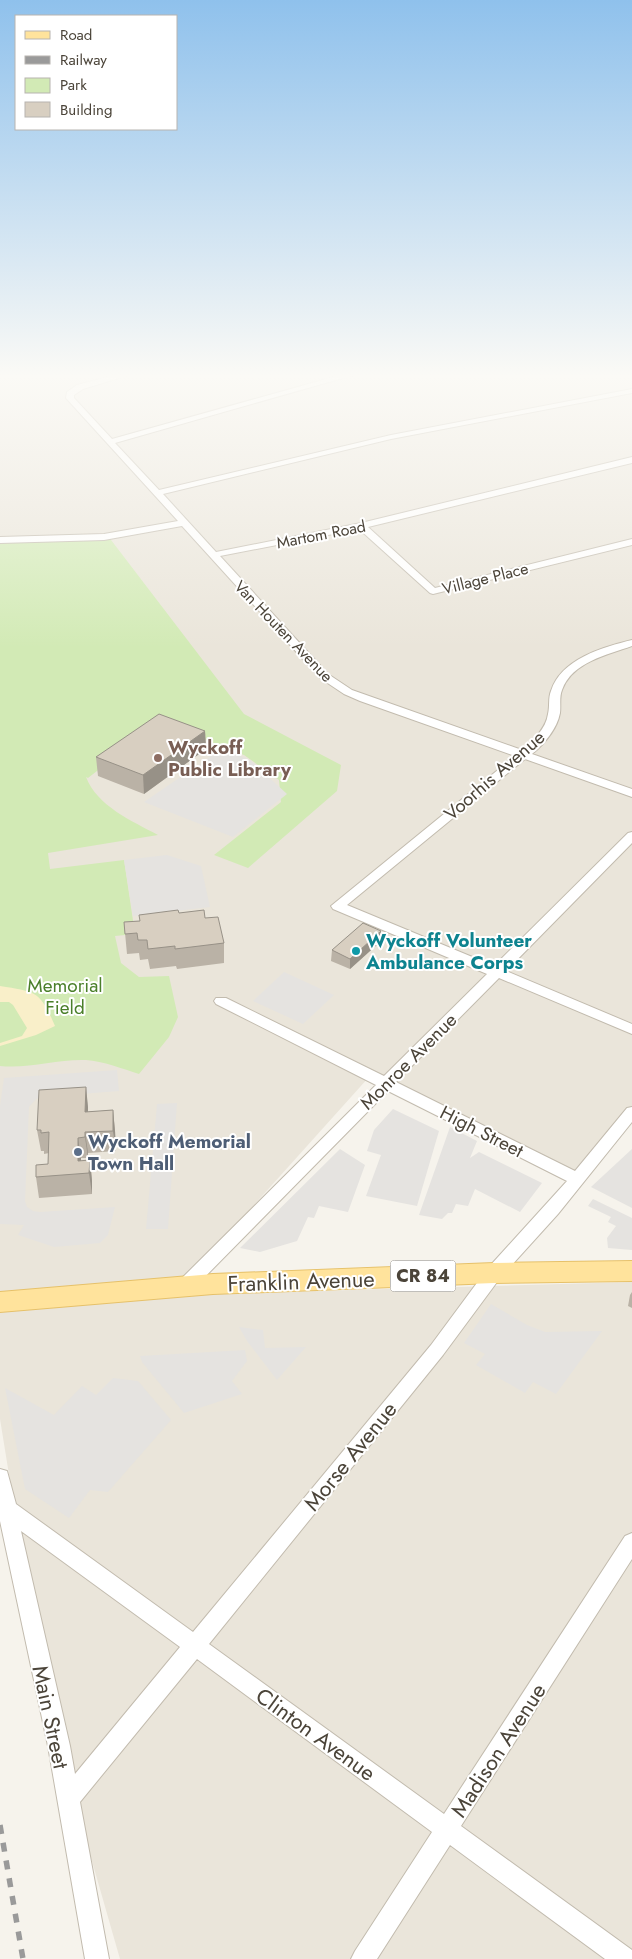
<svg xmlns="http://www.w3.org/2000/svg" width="632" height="1959" font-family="Jost,sans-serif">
  <rect width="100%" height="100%" fill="#f6f3ec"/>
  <path fill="#eae5da" d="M0,374H632V1111L587,1179L369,1077L173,1295L632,1282V1959H120L45,1697L0,1419Z"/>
  <path fill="#d2eab5" d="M108,536L244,714L341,765L337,791L248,868L214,855L281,802L279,780L244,755L160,722L88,778L86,777C97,806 132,821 158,835L48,853L50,869L124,860L135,934L115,936L121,963L139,977L169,976L178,1017L169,1037L139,1074C123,1069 103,1061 86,1060C57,1059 29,1069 0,1066V540Z"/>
  <path fill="#f9efc9" d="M0,986C37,992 40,991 55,1026L36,1035L0,1046V1043L22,1036L27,1028L13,1005L9,1002H0Z"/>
  <g fill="#e5e3e0">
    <path d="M223,748L251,761L287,794L233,837L144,802Z"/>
    <path d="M167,855L201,866L210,907L133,916L124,860Z"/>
    <path d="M284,972L334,995L303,1024L253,1001Z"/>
    <path d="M117,1070L119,1091L42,1097L36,1099L29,1107L25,1201L27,1207L33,1211L40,1212L115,1207L108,1235L100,1243L54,1247L18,1235L24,1225L0,1224V1106L4,1078Z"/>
    <path d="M177,1103L168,1229H146L157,1104Z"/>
    <path d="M393,1109L439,1131L417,1206L366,1196L381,1155L367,1151L374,1130Z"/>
    <path d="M450,1127L477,1141L470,1158L479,1152L542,1183L520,1212L475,1189L468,1206L456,1204L452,1213H448L442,1219L419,1215Z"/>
    <path d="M340,1149L365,1165L348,1212L319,1206L314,1218L308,1217L297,1241L260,1252L240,1248Z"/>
    <path d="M632,1149V1208L591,1187Z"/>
    <path d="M593,1199L632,1218V1250L608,1248L607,1238L616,1226L608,1222L611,1217L588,1206Z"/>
    <path d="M491,1304L527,1325L545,1332L602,1331L556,1394L533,1382L525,1393L476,1365L485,1354L464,1343Z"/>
    <path d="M239,1327L263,1330L265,1348L306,1347L277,1380L247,1341Z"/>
    <path d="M245,1350L247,1361L232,1381L242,1394L184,1413L142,1362L140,1356Z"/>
    <path d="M113,1378L138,1381L171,1420L108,1492L90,1490L69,1518L25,1489L5,1388L54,1415L82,1386L96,1395Z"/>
  </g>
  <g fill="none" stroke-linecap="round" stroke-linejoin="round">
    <g stroke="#c2bbae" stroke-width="2">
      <path id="minor" d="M119,374H132L83,389L74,395V398L112,439L344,374H357L115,443L159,490L391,435L632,389V393L391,439L163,494L216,552L361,523L632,457V463L368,527L435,588L632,539V545L433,594L430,593L359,529L220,556L328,674L352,690L522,750C533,741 546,729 548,714C550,706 548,698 551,691C561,659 603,647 632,640V646C607,655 572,662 562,690C559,697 561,705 560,713C557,729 544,744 532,754L632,789V797L525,759L347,905L494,966L628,833L632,832V843L506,971L632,1024V1034L499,978L396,1082L575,1171L627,1108L632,1107V1122L558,1214L500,1278L443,1355L209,1644L444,1814L625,1536L632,1533V1559L461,1826L632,1950V1959H605L450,1845L377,1959H351L355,1951L432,1832L197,1659L80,1802L109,1959H85L48,1746L0,1521V1469L7,1471L16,1504L193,1632L431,1345L488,1268L567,1181L388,1091L191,1291L185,1293L179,1291L177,1286L179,1281L376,1085L216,1004L214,1001L216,998H226L384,1076L487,974L333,909L331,906L515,756L360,701L344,694L320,678L182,526L104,540L0,543V537L104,534L178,521L66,398L67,392L77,385ZM21,1531L180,1647L75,1774L70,1746Z"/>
    </g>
    <g stroke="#e6c16a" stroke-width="2">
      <path id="primary" d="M632,1261V1281L494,1283L213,1294L0,1312V1292L213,1274L494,1263Z"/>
    </g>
    <use href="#minor" fill="#fff" fill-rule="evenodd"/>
    <use href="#primary" fill="#ffe39c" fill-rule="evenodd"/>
    <path stroke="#9a9a9a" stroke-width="5.5" stroke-dasharray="9 9" stroke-linecap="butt" d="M0,1825L23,1959"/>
  </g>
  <g fill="#bab2a6">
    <path d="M205,731L206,749L144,794L98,776L96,757Z"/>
    <path d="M179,913L205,918L224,943V963L177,969L176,966L150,969L148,959L140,960L139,953L127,954L124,922L139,921Z"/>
    <path d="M381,931L380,942L350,969L331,961L332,950Z"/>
    <path d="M86,1087L88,1112L113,1110L115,1131L116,1151L88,1153V1158H81V1161L90,1160L92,1181V1194L39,1198L36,1177L48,1164L49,1153L44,1154V1151H41L37,1130Z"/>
    <path d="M632,1292V1308L628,1306L630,1295Z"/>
  </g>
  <g fill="#979187">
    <path d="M205,731L206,749L144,794L143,775Z"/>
    <path d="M381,931L380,942L350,969V959Z"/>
    <path d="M86,1087L88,1107V1133L85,1112Z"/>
    <path d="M113,1110L115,1131L116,1151L113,1131Z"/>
    <path d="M85,1132L88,1153V1158L85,1137Z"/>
    <path d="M78,1138L81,1158V1174L78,1161Z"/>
    <path d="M90,1160L92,1181V1194L89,1173Z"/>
  </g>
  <g fill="#d8cfc1" stroke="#979187">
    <path d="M159,714L205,731L143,775L96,757Z"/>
    <path d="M178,910L179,913L204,910L205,918L218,917L224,943L175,949V946L148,949L147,940H138L137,933L125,934L124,922L140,921L139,915Z"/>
    <path d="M363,923L381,931L350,959L332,950Z"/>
    <path d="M86,1087L85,1112L113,1110V1131L85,1132V1137L78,1138V1161L90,1160L89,1173L36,1177V1165L48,1164L49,1132L41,1133V1130H37L39,1090Z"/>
  </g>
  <linearGradient id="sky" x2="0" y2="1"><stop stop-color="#8fc1ec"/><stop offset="0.58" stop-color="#fbfaf6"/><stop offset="1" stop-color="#fbfaf6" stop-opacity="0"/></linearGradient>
  <rect width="632" height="648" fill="url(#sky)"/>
  <circle fill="#8d6e63" stroke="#fff" stroke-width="2" cx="158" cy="758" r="5"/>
  <circle fill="#0f9aa8" stroke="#fff" stroke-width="2" cx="356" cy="951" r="5"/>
  <circle fill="#5c6f8a" stroke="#fff" stroke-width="2" cx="78" cy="1152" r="5"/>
  <g text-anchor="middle" stroke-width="4" stroke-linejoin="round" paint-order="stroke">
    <g font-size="16" fill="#4b4439" stroke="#fff">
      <text transform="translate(321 534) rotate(-11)" y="6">Martom Road</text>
      <text transform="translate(485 578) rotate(-14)" y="6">Village Place</text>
      <text transform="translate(284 631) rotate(46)" y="6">Van Houten Avenue</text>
    </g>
    <rect fill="#fff" stroke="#817c74" stroke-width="1" x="390.5" y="1260.5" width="65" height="31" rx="4"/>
    <g font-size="18" font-weight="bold" fill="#4b4439">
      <text x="423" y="1282">CR 84</text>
    </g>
    <g font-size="19" font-weight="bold" fill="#785e54" stroke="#fff" text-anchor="start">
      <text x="168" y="754">Wyckoff<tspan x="168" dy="22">Public Library</tspan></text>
    </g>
    <g font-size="19" fill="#4b4439" stroke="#fff">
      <text transform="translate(494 775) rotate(-41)" y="7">Voorhis Avenue</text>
      <text transform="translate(408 1061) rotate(-45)" y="7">Monroe Avenue</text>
      <text transform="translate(482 1131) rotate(27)" y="7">High Street</text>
    </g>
    <g font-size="19" font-weight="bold" fill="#0d838f" stroke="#fff" text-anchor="start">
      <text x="366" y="947">Wyckoff Volunteer<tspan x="366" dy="22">Ambulance Corps</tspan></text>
    </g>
    <g font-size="19" fill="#4a7f2a" stroke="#fff">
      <text x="65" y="992">Memorial<tspan x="65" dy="22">Field</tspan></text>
    </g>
    <g font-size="19" font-weight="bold" fill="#4e5e75" stroke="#fff" text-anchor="start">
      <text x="88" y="1148">Wyckoff Memorial<tspan x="88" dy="22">Town Hall</tspan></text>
    </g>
    <g font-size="22" fill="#4b4439" stroke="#fff">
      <text transform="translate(301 1281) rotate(-2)" y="8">Franklin Avenue</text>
      <text transform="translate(350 1456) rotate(-51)" y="8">Morse Avenue</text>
      <text transform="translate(51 1717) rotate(78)" y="8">Main Street</text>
      <text transform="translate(316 1734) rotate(36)" y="8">Clinton Avenue</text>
      <text transform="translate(498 1750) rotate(-57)" y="8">Madison Avenue</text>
    </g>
  </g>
  <rect x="15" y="15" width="162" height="115" fill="#ffffff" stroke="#b7b4b0"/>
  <rect x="25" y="31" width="25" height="8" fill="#ffe39c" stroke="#b7b4b0"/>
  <text x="60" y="40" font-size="15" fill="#4b4439">Road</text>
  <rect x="25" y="56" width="25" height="8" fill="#9a9a9a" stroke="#b7b4b0"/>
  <text x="60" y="65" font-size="15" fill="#4b4439">Railway</text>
  <rect x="25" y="78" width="25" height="15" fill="#d2eab5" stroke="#b7b4b0"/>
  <text x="60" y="90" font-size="15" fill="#4b4439">Park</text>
  <rect x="25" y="102" width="25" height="15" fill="#d8cfc1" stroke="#b7b4b0"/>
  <text x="60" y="115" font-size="15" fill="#4b4439">Building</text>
</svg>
